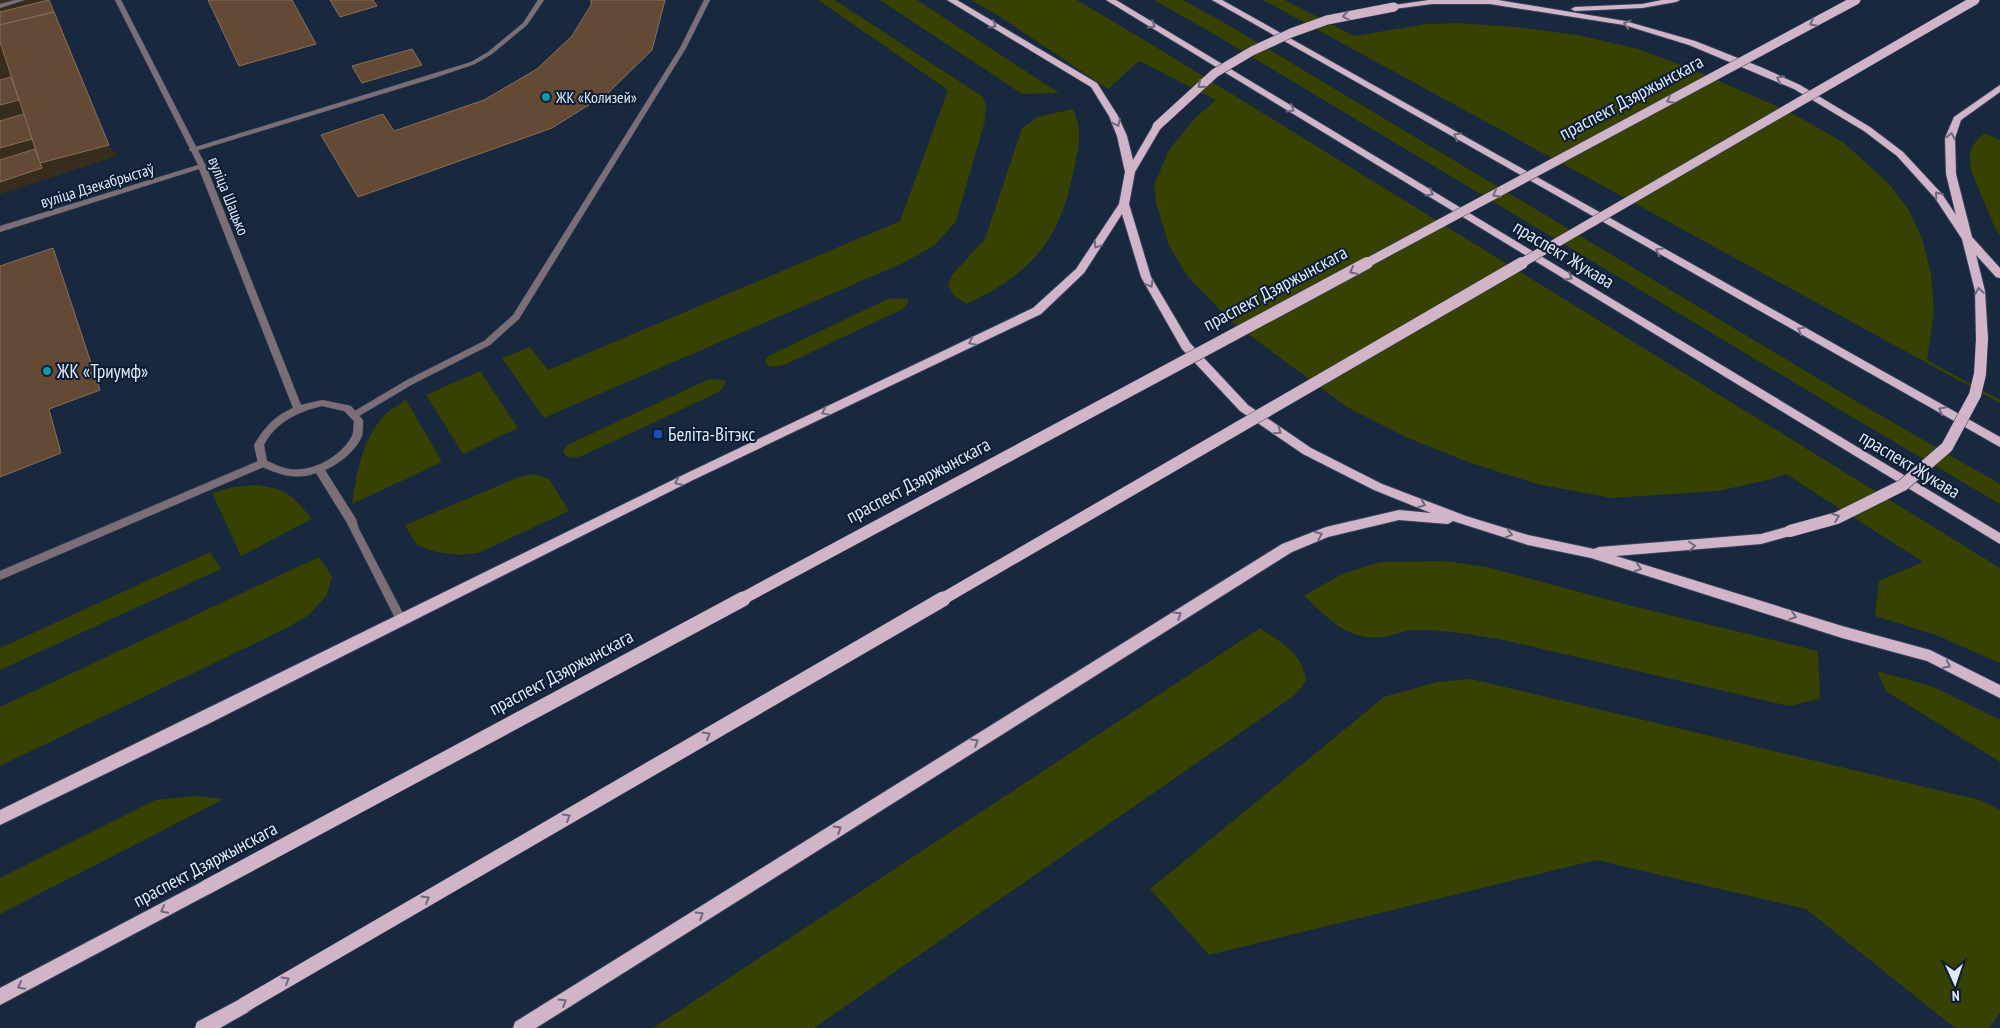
<svg xmlns="http://www.w3.org/2000/svg" width="2000" height="1028" font-family="'PT Sans Narrow',sans-serif">
  <rect width="100%" height="100%" fill="#17283f"/>
  <path fill="#372d1d" d="M0,0H50L109,145L117,156L0,194Z"/>
  <g fill="#364102">
    <path d="M818,0H835L983,97L986,105L985,121L956,221L935,245L903,263L544,418L502,358L530,347L548,370L900,221L948,90Z"/>
    <path d="M880,0H917L1059,93L1022,94Z"/>
    <path d="M971,0H1077L1146,41L2000,568V663L1936,635L1875,616L1879,581L1923,562L1786,474L1768,480L1718,491L1612,498L1537,484L1468,462L1408,438L1347,407L1233,323L1187,276L1169,245L1156,203L1154,185L1169,150L1195,118L1216,100L1139,61L1108,89L999,16Z"/>
    <path d="M1154,0H1183L1230,26L1854,400L2000,484V504L1840,410L1212,33Z"/>
    <path d="M1263,0H1285L1354,36L1426,24L1457,23L1516,27L1578,35L1638,49L1694,70L1788,111L1843,142L1889,184L1909,210L1923,241L1931,274L1934,312L1927,360L2000,400V403Z"/>
    <path d="M1073,109C1083,130 1079,148 1074,169C1060,241 1032,273 967,304L954,296L948,286L952,275L985,239L1022,128L1037,117Z"/>
    <path d="M1985,133L2000,140V236L1995,228C1990,216 1985,204 1980,192C1970,168 1961,151 1985,133Z"/>
    <path d="M890,298L908,299V303L903,309L784,365L774,367L768,366L765,361L768,356Z"/>
    <path d="M480,371L518,428L463,454L426,395Z"/>
    <path d="M715,379L725,381V385L719,392L582,456L572,458L566,456L563,451L567,445L707,380Z"/>
    <path d="M406,400L442,462L352,504C357,471 363,434 389,411C394,407 401,404 406,400Z"/>
    <path d="M534,474L549,479L569,511L478,553L460,555L436,552L417,545L405,525L519,477Z"/>
    <path d="M256,485C288,489 292,495 312,519L241,556L212,493L233,487Z"/>
    <path d="M210,552L221,569L0,670V648Z"/>
    <path d="M319,557L332,576L327,595L309,615L287,628L0,766V707Z"/>
    <path d="M1445,561L1487,567L1632,606L1818,651L1820,699L1789,706L1499,639C1472,635 1443,629 1415,630C1404,630 1393,636 1382,637C1347,641 1328,618 1304,596L1342,574L1380,562Z"/>
    <path d="M1260,628C1281,643 1303,653 1306,681L1295,695L814,1028H653Z"/>
    <path d="M1877,671L1934,687L2000,720V762L1886,691Z"/>
    <path d="M1471,679L1980,800L2000,810V1013L1989,1028H1955L1806,909L1596,860L1209,955L1150,889L1384,697L1437,682Z"/>
    <path d="M196,796L224,799L0,914V878L155,800Z"/>
  </g>
  <g fill="#644a34" stroke="#8a6f57">
    <path d="M49,0L54,12L0,25V12Z"/>
    <path d="M208,0H292L316,44L239,66Z"/>
    <path d="M330,0H373L377,6L340,17Z"/>
    <path d="M591,0H665L652,50L608,93L552,128L358,197L321,135L383,114L394,131L484,100L537,69L572,36L591,5Z"/>
    <path d="M54,12L109,145L40,163L0,42V25Z"/>
    <path d="M412,49L422,65L362,83L352,66Z"/>
    <path d="M11,77L19,100L0,105V80Z"/>
    <path d="M24,114L32,139L0,148V121Z"/>
    <path d="M35,149L42,168L0,182V160Z"/>
    <path d="M53,248L100,390L49,409L61,453L0,477V266Z"/>
  </g>
  <g fill="none" stroke-linecap="round" stroke-linejoin="round">
    <g stroke="#334359" stroke-width="1">
      <g id="lane">
        <path d="M15,0H25L0,8V4Z"/>
        <path d="M538,0H544L527,25L492,54L475,64L434,78L196,151H190L189,149L471,62L488,52L523,23Z"/>
        <path d="M704,0H710L686,48L519,319L490,345L413,384L359,416H353L351,414L353,412L407,380L484,341L513,315L680,48Z"/>
        <path d="M263,459L266,460L268,463L266,466L0,580V571Z"/>
      </g>
    </g>
    <g stroke="#334359" stroke-width="1">
      <path id="street" d="M115,0H121L206,166L301,405L322,400L347,405L351,406L363,420C363,425 363,431 362,436C356,451 339,464 325,470L356,519L359,529L406,619L405,622L401,624L397,622L347,523L316,473C296,481 278,474 260,466L258,463L254,445C264,428 274,416 293,408L199,169L0,232V226L198,165ZM322,406L344,411L354,421C353,426 354,432 352,436C341,457 309,475 285,468C279,467 273,463 267,461L264,445C276,422 297,412 322,406Z"/>
    </g>
    <g stroke="#334359" stroke-width="2">
      <g id="primary">
        <path d="M947,0H957L1097,83L1118,116L1127,136L1133,160L1154,124H1160L1162,126L1135,172L1129,204L1151,277L1190,343L1248,405L1311,448L1382,484L1466,516L1528,535L1594,549L1599,547L1761,534L1790,526L1794,527L1796,531L1794,535L1761,544L1616,556L1842,626L1930,650L2000,685V698L1927,661L1842,638L1591,558L1528,545L1453,521L1448,524L1399,520L1328,537L1292,552L536,1028H513L515,1022L1282,544L1326,527L1399,510L1431,513L1374,490L1303,454L1240,411L1182,349L1141,277L1122,214L1084,273L1041,314L691,481L208,724L0,825V810L683,475L1033,308L1076,269L1119,204L1125,172L1117,136L1109,116L1091,87Z"/>
        <path d="M1106,0H1116L2000,533V544Z"/>
        <path d="M1212,0H1222L2000,437V447Z"/>
        <path d="M1429,0H1498L1625,21L1695,41L1763,68L1800,85L1870,127L1903,152L1942,194L1956,215L1946,174L1945,138L1954,117L2000,85V92L1961,120L1955,138L1956,174L1972,237L2000,268V278L1996,277L1976,255L1985,291L1988,339L1986,342L1982,343L1976,339L1975,291L1962,239L1935,198L1897,156L1864,131L1794,89L1689,45L1624,25L1490,4H1432L1394,9L1390,7L1394,5Z"/>
        <path d="M1662,0H1680L1676,2L1642,8L1575,11L1571,9L1575,7L1642,4Z"/>
        <path d="M207,879L213,882L215,887L213,892L0,1005V988Z"/>
        <path d="M244,997L250,999L252,1005L250,1011L220,1028H195L197,1022Z"/>
      </g>
    </g>
    <use href="#lane" fill="#7c6e77" fill-rule="evenodd"/>
    <use href="#street" fill="#7c6e77" fill-rule="evenodd"/>
    <use href="#primary" fill="#d1b4c7" fill-rule="evenodd"/>
    <g stroke="#334359" stroke-width="10" stroke-linecap="butt">
      <g id="primary-bridge-far2">
        <path d="M1157,126L1215,73L1252,51L1291,33L1327,20L1394,7"/>
        <path d="M1365,264L1856,0"/>
        <path d="M1520,264L1975,0"/>
      </g>
    </g>
    <g stroke="#334359" stroke-width="13" stroke-linecap="butt">
      <g id="primary-bridge-far1">
        <path d="M1790,531L1837,518L1903,485L1947,447L1975,395L1980,374L1982,339"/>
        <path d="M740,600L1367,263"/>
        <path d="M941,600L1522,263"/>
      </g>
    </g>
    <g stroke="#334359" stroke-width="16" stroke-linecap="butt">
      <g id="primary-bridge">
        <path d="M207,887L743,599"/>
        <path d="M244,1005L943,599"/>
      </g>
    </g>
    <use href="#primary-bridge-far2" stroke="#d1b4c7" stroke-width="9"/>
    <use href="#primary-bridge-far1" stroke="#d1b4c7" stroke-width="12"/>
    <use href="#primary-bridge" stroke="#d1b4c7" stroke-width="15"/>
  </g>
  <defs><path id="oneway-chevron" d="M-2-3.5L2.5 0L-2 3.5" fill="none" stroke-width="1.6" stroke-linecap="round" stroke-linejoin="round" transform="scale(1.25)"/></defs>
  <g stroke="#6f697e">
    <use href="#oneway-chevron" transform="translate(1346 16) rotate(170)"/>
    <use href="#oneway-chevron" transform="translate(1813 23) rotate(152)"/>
    <use href="#oneway-chevron" transform="translate(1627 24) rotate(-166)"/>
    <use href="#oneway-chevron" transform="translate(993 25) rotate(31)"/>
    <use href="#oneway-chevron" transform="translate(1152 25) rotate(31)"/>
    <use href="#oneway-chevron" transform="translate(1780 79) rotate(-154)"/>
    <use href="#oneway-chevron" transform="translate(1201 85) rotate(140)"/>
    <use href="#oneway-chevron" transform="translate(1670 100) rotate(152)"/>
    <use href="#oneway-chevron" transform="translate(1291 109) rotate(31)"/>
    <use href="#oneway-chevron" transform="translate(1117 123) rotate(65)"/>
    <use href="#oneway-chevron" transform="translate(1457 136) rotate(-151)"/>
    <use href="#oneway-chevron" transform="translate(1951 136) rotate(-79)"/>
    <use href="#oneway-chevron" transform="translate(1430 193) rotate(31)"/>
    <use href="#oneway-chevron" transform="translate(1496 194) rotate(152)"/>
    <use href="#oneway-chevron" transform="translate(1938 195) rotate(-129)"/>
    <use href="#oneway-chevron" transform="translate(1097 245) rotate(124)"/>
    <use href="#oneway-chevron" transform="translate(1659 251) rotate(-151)"/>
    <use href="#oneway-chevron" transform="translate(1353 271) rotate(152)"/>
    <use href="#oneway-chevron" transform="translate(1569 277) rotate(31)"/>
    <use href="#oneway-chevron" transform="translate(1150 284) rotate(62)"/>
    <use href="#oneway-chevron" transform="translate(1979 291) rotate(-99)"/>
    <use href="#oneway-chevron" transform="translate(1801 330) rotate(-151)"/>
    <use href="#oneway-chevron" transform="translate(972 342) rotate(154)"/>
    <use href="#oneway-chevron" transform="translate(1942 410) rotate(-151)"/>
    <use href="#oneway-chevron" transform="translate(825 412) rotate(154)"/>
    <use href="#oneway-chevron" transform="translate(1278 431) rotate(35)"/>
    <use href="#oneway-chevron" transform="translate(678 482) rotate(154)"/>
    <use href="#oneway-chevron" transform="translate(1422 504) rotate(21)"/>
    <use href="#oneway-chevron" transform="translate(1836 517) rotate(-21)"/>
    <use href="#oneway-chevron" transform="translate(1509 534) rotate(17)"/>
    <use href="#oneway-chevron" transform="translate(1319 535) rotate(-23)"/>
    <use href="#oneway-chevron" transform="translate(1692 546) rotate(-5)"/>
    <use href="#oneway-chevron" transform="translate(1638 568) rotate(18)"/>
    <use href="#oneway-chevron" transform="translate(1178 615) rotate(-32)"/>
    <use href="#oneway-chevron" transform="translate(1793 616) rotate(18)"/>
    <use href="#oneway-chevron" transform="translate(1947 665) rotate(27)"/>
    <use href="#oneway-chevron" transform="translate(707 735) rotate(-30)"/>
    <use href="#oneway-chevron" transform="translate(975 742) rotate(-32)"/>
    <use href="#oneway-chevron" transform="translate(567 817) rotate(-30)"/>
    <use href="#oneway-chevron" transform="translate(838 829) rotate(-32)"/>
    <use href="#oneway-chevron" transform="translate(426 899) rotate(-30)"/>
    <use href="#oneway-chevron" transform="translate(164 910) rotate(152)"/>
    <use href="#oneway-chevron" transform="translate(700 915) rotate(-32)"/>
    <use href="#oneway-chevron" transform="translate(286 980) rotate(-30)"/>
    <use href="#oneway-chevron" transform="translate(21 986) rotate(152)"/>
    <use href="#oneway-chevron" transform="translate(563 1002) rotate(-32)"/>
  </g>
  <g fill="#0f9aa8" stroke="#0d1e34" stroke-width="2">
    <circle cx="546" cy="97" r="5"/>
    <circle cx="47" cy="371" r="5"/>
  </g>
  <rect fill="#1a4fb4" stroke="#0d1e34" stroke-width="2" x="653" y="429" width="10" height="10" rx="2.5"/>
  <g text-anchor="middle" stroke-width="4" stroke-linejoin="round" paint-order="stroke">
    <g font-size="16" fill="#dee9f9" stroke="#0d1e34" text-anchor="start">
      <text x="556" y="103">ЖК «Колизей»</text>
    </g>
    <g font-size="16" fill="#dee9f9" stroke="#0d1e34">
      <text transform="translate(97 185) rotate(-17)" y="6">вуліца Дзекабрыстаў</text>
      <text transform="translate(229 196) rotate(68)" y="6">вуліца Шацько</text>
    </g>
    <g font-size="19" fill="#dee9f9" stroke="#0d1e34">
      <text transform="translate(1631 97) rotate(-28)" y="7">праспект Дзяржынскага</text>
      <text transform="translate(1564 254) rotate(31)" y="7">праспект Жукава</text>
      <text transform="translate(1275 288) rotate(-28)" y="7">праспект Дзяржынскага</text>
      <text transform="translate(1910 464) rotate(31)" y="7">праспект Жукава</text>
      <text transform="translate(918 480) rotate(-28)" y="7">праспект Дзяржынскага</text>
      <text transform="translate(561 672) rotate(-28)" y="7">праспект Дзяржынскага</text>
      <text transform="translate(205 864) rotate(-28)" y="7">праспект Дзяржынскага</text>
    </g>
    <g font-size="19" fill="#dee9f9" stroke="#0d1e34" text-anchor="start">
      <text x="57" y="378">ЖК «Триумф»</text>
      <text x="668" y="441">Беліта-Вітэкс</text>
    </g>
  </g>
  <g transform="translate(1955 983) rotate(177)" stroke="#0d1e34" stroke-width="4" paint-order="stroke">
  <path d="M0-4L9 19L0 12L-9 19Z" fill="#dee9f9"/>
  <text y="-8" font-size="14" font-weight="bold" text-anchor="middle" fill="#dee9f9">N</text>
  </g>
</svg>
